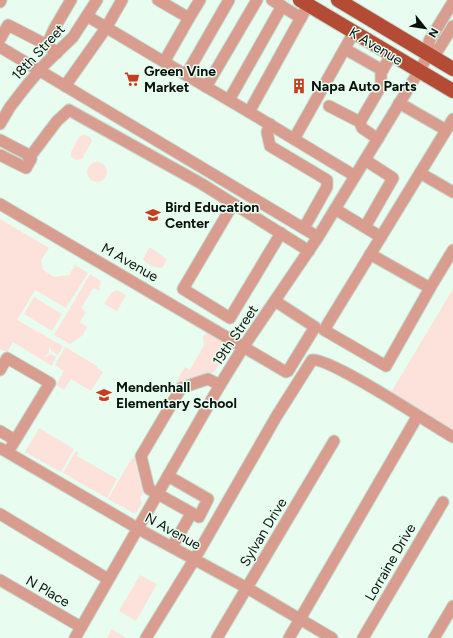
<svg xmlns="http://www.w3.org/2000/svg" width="453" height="638" font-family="Figtree,sans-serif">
  <rect width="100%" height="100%" fill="#e8fdef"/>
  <g fill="#fde2dc">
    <path d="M84,134L91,138L92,141L82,159L77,160L71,157V152L79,137Z"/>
    <circle cx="97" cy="172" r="10"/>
    <path d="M0,219L49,248L41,260L43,270L54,277L69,275L75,265L88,273L66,308L35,290L17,320L63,346L58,355L52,351L49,346V353L44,357H40H46L50,354L56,357L52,366L13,342L7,352L0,349Z"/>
    <path d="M149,248H151L167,259L162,268L151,266L143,260Z"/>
    <path d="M90,274L101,281L99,291L93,288L81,308L86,312L80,322L87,327L83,335L70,344L54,335Z"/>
    <path d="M453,289V432L390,394Z"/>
    <path d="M117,290L126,295L117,311L104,304L111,293Z"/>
    <path d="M34,297L62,314L52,331L24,314Z"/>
    <path d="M207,333L229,346L230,351L222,365L220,364L214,372L176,382L185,367L190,370L204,345L203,336Z"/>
    <path d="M65,347L97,366V368L103,372L91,391L71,379L64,390L56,385L64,371L55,365Z"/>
    <path d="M39,428L74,449L61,472L25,452Z"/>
    <path d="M76,451L79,453L77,456L117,479L107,498L63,473Z"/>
    <path d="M132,458L135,459L143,493L140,498L142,503L136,513H133L108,499Z"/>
    <path d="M140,575L157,584L136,621L119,611Z"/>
    <path d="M112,629L125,637L124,638H107Z"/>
  </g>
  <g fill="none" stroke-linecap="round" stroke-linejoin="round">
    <g stroke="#c4d7cb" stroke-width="13">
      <g id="minor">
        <path d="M158,0L189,18L164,62"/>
        <path d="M229,0L186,75L249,112L308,5"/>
        <path d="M272,0L301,18"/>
        <path d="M0,2L1,0"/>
        <path d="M87,16L186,75"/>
        <path d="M189,18L200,0"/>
        <path d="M0,39L8,25L47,45L57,53"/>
        <path d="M47,45L54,29L71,0"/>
        <path d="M0,47L318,237"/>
        <path d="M345,49L382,70"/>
        <path d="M429,54L438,50L453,26"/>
        <path d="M65,86L106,28L122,0"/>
        <path d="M206,87L257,0"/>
        <path d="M229,100L282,6"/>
        <path d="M399,103L446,130"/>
        <path d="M329,106L360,122"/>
        <path d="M249,112L355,176"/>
        <path d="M0,124L10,107L27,85L46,63L73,37L97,0"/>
        <path d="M270,124L267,132L270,146L327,180V187L304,228"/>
        <path d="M294,139L354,32"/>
        <path d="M378,139L362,128L360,122L381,86V73L391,55"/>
        <path d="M0,140L25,153L31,159L26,168L0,155"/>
        <path d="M29,158L57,121L69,110L202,184L309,251"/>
        <path d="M420,173L453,192"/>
        <path d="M0,204L286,372L288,371L315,327L275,301"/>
        <path d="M233,204L183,289L230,318L281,233"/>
        <path d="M335,209L381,237"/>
        <path d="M365,227L393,178L365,160"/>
        <path d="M370,254L430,288L386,366L324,330L453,119"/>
        <path d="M430,288L453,250"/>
        <path d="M0,370L7,358L50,383L8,452"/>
        <path d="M0,431L15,440"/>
        <path d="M0,448L144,532L247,588L332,638"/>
        <path d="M168,476L208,499L199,517L149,489L141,456L181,388L208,379L220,385"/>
        <path d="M0,514L108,579"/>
        <path d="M172,547L191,514"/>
        <path d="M0,580L81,627"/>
        <path d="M75,638L220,385L244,346L318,237L419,71L429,54V41L453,2"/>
        <path d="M146,638L194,560L276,417L312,360C330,357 430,424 453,437"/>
        <path d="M217,638L334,441"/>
        <path d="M289,638L417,417"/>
        <path d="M363,638L443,502"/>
        <path d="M434,638L453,606"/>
      </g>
    </g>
    <g stroke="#c4d7cb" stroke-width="16">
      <g id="major">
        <path d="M300,0L453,91"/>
        <path d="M338,0L453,69"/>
      </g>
    </g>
    <use href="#minor" stroke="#d89d8f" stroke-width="11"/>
    <use href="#major" stroke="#b34b35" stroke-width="14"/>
  </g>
  <defs>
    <g id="supermarket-bare" transform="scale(1.2)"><path d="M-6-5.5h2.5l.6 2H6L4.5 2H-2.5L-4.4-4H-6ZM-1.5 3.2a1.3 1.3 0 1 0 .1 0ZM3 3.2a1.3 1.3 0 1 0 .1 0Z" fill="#c73d1f" stroke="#e8fdef" stroke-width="2.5" paint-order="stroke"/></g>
    <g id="building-bare" transform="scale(1.2)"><path d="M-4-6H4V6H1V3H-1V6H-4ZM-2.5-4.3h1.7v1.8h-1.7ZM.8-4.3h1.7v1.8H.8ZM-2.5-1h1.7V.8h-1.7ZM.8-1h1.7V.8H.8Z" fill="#c73d1f" stroke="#e8fdef" stroke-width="2.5" paint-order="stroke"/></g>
    <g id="school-bare" transform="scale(1.2)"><path d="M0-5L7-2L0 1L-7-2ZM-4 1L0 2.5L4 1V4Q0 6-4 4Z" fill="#c73d1f" stroke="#e8fdef" stroke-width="2.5" paint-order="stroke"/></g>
  </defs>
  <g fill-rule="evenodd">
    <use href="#supermarket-bare" x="132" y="79"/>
    <use href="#building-bare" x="299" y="86"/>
    <use href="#school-bare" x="153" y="215"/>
    <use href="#school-bare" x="104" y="395"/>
  </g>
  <g text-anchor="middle" stroke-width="3" stroke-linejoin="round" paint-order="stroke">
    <g font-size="14" fill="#0a120d" stroke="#e8fdef">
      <text transform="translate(376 46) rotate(31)" y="5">K Avenue</text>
      <text transform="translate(38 52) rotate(-47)" y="5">18th Street</text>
      <text transform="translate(130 262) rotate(30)" y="5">M Avenue</text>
      <text transform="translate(235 335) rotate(-56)" y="5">19th Street</text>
      <text transform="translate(173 531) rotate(29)" y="5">N Avenue</text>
      <text transform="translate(263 532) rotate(-59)" y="5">Sylvan Drive</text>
      <text transform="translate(390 562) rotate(-60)" y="5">Lorraine Drive</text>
      <text transform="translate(48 591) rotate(30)" y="5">N Place</text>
    </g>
    <g font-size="14" font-weight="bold" fill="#0a120d" stroke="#e8fdef" text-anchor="start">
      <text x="144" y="76">Green Vine<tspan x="144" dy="16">Market</tspan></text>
      <text x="311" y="91">Napa Auto Parts</text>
      <text x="165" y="212">Bird Education<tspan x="165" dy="16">Center</tspan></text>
      <text x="116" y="392">Mendenhall<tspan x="116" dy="16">Elementary School</tspan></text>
    </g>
  </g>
  <g transform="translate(425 28) rotate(120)" stroke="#e8fdef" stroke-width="3" paint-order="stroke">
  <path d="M0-3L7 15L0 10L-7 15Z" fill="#0a120d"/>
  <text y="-6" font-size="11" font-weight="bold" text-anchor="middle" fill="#0a120d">N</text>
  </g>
</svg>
